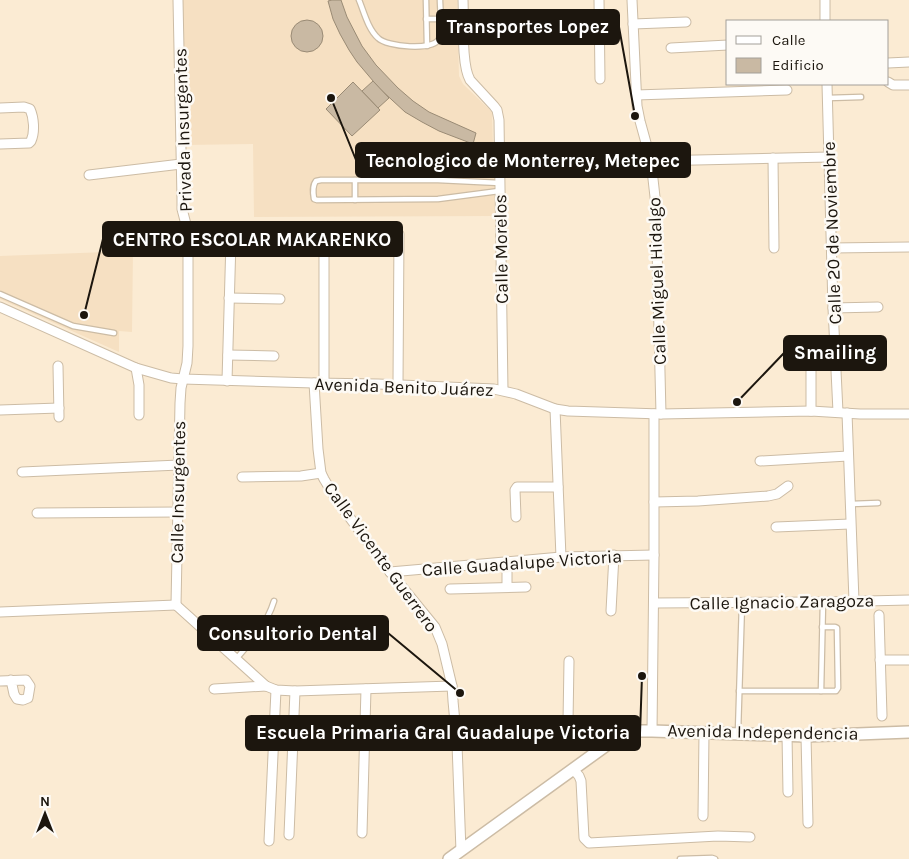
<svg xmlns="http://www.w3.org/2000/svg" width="909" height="859" font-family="Karla,sans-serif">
  <rect width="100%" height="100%" fill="#fbebd3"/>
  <g fill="#f6e0c2">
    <path d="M182,0H457L459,76L463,84L492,112L495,216L254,217L253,144L185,145Z"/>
    <path d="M133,251L132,332L119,331V352L0,299V256Z"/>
  </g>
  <g fill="#c9b9a3" stroke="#9a8b75">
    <path d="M332,0H341L347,17L362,46L376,65L398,88L413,101L429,112L476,133L473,144L439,131L422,122L405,112L379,88L357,62L349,50L340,34L333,19L328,1Z"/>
    <circle cx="307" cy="36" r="16"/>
    <path d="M373,81L389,98L378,108L362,91Z"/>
    <path d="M353,82L380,110L352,136L326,109Z"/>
  </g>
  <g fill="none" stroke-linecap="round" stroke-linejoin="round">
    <g stroke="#ccbca5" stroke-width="7">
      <g id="service">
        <path d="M359,0C364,12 368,29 378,38C387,47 433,51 439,39C443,32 440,9 440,0"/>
        <path d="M426,0L427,46"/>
        <path d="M426,19H440"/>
        <path d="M828,98L861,97"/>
        <path d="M355,180V200"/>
        <path d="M499,191L438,199L317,200L314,199C313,193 312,186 316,181L321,180H438L500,183"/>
        <path d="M0,294L73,326L114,333"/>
        <path d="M851,504L878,503"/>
        <path d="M236,659C252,641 267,624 274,601"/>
        <path d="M739,691H836L838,688L837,628L835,627H822"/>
        <path d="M821,691L823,602"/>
        <path d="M738,732L742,603"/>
        <path d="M680,859L712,858L715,859"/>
      </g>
    </g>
    <g stroke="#ccbca5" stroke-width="11">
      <g id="minor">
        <path d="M463,0C464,20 461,64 470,80L494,106L497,110L499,120L503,390"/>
        <path d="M599,0L600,79"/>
        <path d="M632,0L637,106L640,121L651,161L656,206L661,414"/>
        <path d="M825,0V21"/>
        <path d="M633,24L686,22"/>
        <path d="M671,48L728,45"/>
        <path d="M888,63L909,62"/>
        <path d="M888,82L893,85H909"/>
        <path d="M827,84L833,308L838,412"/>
        <path d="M636,95L787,90"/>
        <path d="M0,108L24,107L30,109C34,118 35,132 31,141L29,143L0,144"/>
        <path d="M773,158L774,248"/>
        <path d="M651,161L829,157"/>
        <path d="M89,175L181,164"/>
        <path d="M212,240L280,242"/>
        <path d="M832,248L909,247"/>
        <path d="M229,298L280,299"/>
        <path d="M0,307L136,368L171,378L183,379L314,383L378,384L494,389L516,394L555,409L568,411L661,414L811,411L860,414H909"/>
        <path d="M833,308L878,307"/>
        <path d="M228,355L274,356"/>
        <path d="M58,366L59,417"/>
        <path d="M811,366V411"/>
        <path d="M136,368L139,385V415"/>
        <path d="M227,381L231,240"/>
        <path d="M314,383L318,449L321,473L324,479L336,499L390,572L435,627L442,644L452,686L453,701L457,744L461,851"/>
        <path d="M324,383V246"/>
        <path d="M398,384L399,234"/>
        <path d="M555,409L561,557"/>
        <path d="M0,410L59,408"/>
        <path d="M847,413L854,601"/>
        <path d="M760,461L848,456"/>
        <path d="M22,472L179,465"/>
        <path d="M242,477L301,476L321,473"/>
        <path d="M654,502L698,501L768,496L777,494L788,486"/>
        <path d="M37,513L178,512"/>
        <path d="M516,517L515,490L517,487H558"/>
        <path d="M776,527L850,524"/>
        <path d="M507,561V587"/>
        <path d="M390,572L561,557L654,555"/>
        <path d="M450,589L526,587"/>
        <path d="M654,603L823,602L909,600"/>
        <path d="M176,605L180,403L181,388L187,363L188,346V232L182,209V199L178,0"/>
        <path d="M176,605L266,686L276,690L295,691L452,686"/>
        <path d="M611,611L614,555"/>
        <path d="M0,612L176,605"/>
        <path d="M879,615L882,716"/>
        <path d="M880,660H909"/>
        <path d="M569,661L568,722L575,735L591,737L619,736"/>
        <path d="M0,681L26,680L30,686L28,698L23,700L17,699L14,694L11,680"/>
        <path d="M214,689L266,686"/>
        <path d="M652,731L654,555V414"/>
        <path d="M787,735L788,792"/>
        <path d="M806,736L808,823"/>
        <path d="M573,769L579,776L581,781L584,838L589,843L718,836L750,837"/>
        <path d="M703,816L704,733"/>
        <path d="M362,833L366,689"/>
        <path d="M289,835L295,691"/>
        <path d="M269,841L276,690"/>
      </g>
    </g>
    <g stroke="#ccbca5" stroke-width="14">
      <path id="tertiary" d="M449,859L619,736L628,731H652L806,736L909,732"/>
    </g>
    <use href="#service" stroke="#fff" stroke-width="4.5"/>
    <use href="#minor" stroke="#fff" stroke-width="9"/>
    <use href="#tertiary" stroke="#fff" stroke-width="11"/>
  </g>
  <g text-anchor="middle" stroke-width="5" stroke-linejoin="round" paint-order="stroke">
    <g font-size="18" fill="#1c160e" stroke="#fdfaf5">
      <text transform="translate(183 130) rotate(-92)" y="6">Privada Insurgentes</text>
      <text transform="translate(832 233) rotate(-92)" y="6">Calle 20 de Noviembre</text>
      <text transform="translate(501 249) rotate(-91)" y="6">Calle Morelos</text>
      <text transform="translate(657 281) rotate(-92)" y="6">Calle Miguel Hidalgo</text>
      <text transform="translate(404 387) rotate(2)" y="6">Avenida Benito Juárez</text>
      <text transform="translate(178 492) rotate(-89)" y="6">Calle Insurgentes</text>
      <text transform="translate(381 557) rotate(54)" y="6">Calle Vicente Guerrero</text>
      <text transform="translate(522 563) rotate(-4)" y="6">Calle Guadalupe Victoria</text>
      <text transform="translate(782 602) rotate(-1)" y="6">Calle Ignacio Zaragoza</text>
      <text transform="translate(763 732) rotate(1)" y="6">Avenida Independencia</text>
    </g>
  </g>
  <path fill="none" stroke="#1c160e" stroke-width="2" d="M635 116L619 27M331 98L356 160M84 315L103 239M737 402L784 353M460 693L388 633M642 676L640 733"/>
  <g fill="#1c160e" stroke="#fdfaf5" stroke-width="2">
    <circle cx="635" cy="116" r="5"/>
    <circle cx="331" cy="98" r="5"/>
    <circle cx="84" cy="315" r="5"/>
    <circle cx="737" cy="402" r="5"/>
    <circle cx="460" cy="693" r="5"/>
    <circle cx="642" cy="676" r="5"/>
  </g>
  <g fill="#1c160e" stroke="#1c160e" stroke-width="2">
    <rect x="437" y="10" width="182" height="34" rx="5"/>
    <rect x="356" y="143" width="334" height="34" rx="5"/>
    <rect x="103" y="222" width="299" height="34" rx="5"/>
    <rect x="784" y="336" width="102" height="34" rx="5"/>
    <rect x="198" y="616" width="190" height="34" rx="5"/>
    <rect x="246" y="716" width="394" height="34" rx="5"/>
  </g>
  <g font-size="19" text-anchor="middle" font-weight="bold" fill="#fff">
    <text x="528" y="33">Transportes Lopez</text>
    <text x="523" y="167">Tecnologico de Monterrey, Metepec</text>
    <text x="252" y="246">CENTRO ESCOLAR MAKARENKO</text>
    <text x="835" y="359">Smailing</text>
    <text x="293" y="640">Consultorio Dental</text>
    <text x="443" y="739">Escuela Primaria Gral Guadalupe Victoria</text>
  </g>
  <rect x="726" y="20" width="162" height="65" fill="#fdfaf5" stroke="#a39f99"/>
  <rect x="736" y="36" width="25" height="8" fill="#ffffff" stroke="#a39f99"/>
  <text x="772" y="45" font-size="15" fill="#1c160e">Calle</text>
  <rect x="736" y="58" width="25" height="15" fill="#c9b9a3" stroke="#a39f99"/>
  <text x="772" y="70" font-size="15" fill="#1c160e">Edificio</text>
  <g transform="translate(45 814)" stroke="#fdfaf5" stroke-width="4" paint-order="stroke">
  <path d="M0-4L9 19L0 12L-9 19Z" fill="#1c160e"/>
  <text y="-8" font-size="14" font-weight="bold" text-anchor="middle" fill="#1c160e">N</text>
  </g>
</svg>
